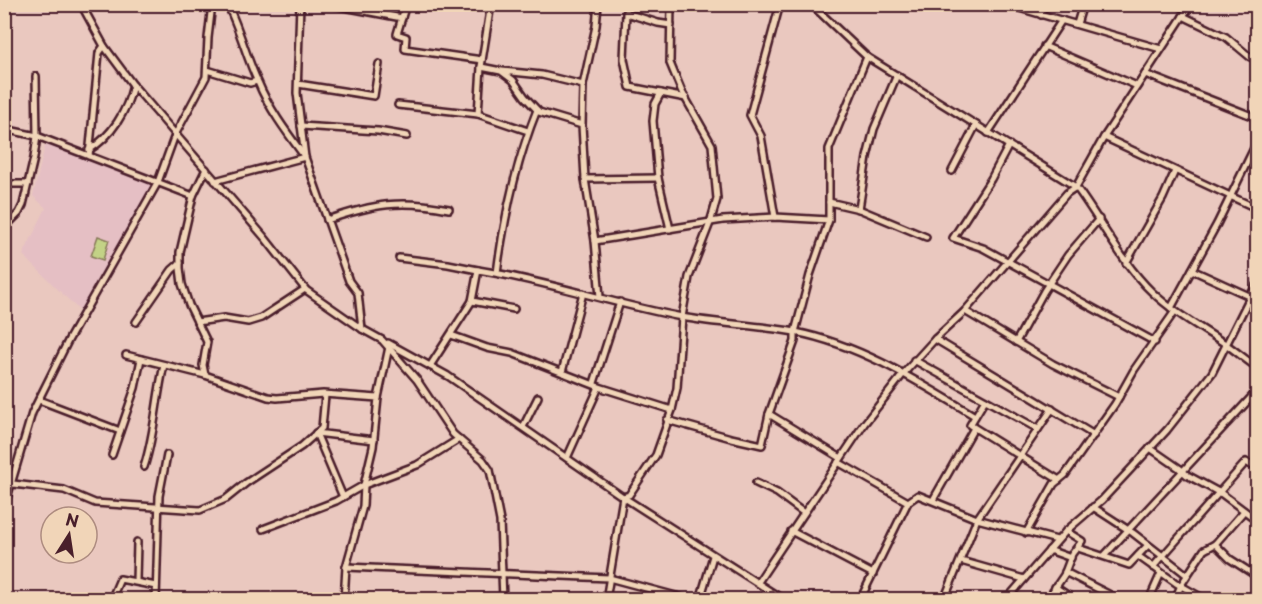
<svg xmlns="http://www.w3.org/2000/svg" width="1262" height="604" font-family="'Playpen Sans',sans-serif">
  <rect width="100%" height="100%" fill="#eac8bf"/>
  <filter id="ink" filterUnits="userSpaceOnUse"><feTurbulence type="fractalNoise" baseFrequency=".0167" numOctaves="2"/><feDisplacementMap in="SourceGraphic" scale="12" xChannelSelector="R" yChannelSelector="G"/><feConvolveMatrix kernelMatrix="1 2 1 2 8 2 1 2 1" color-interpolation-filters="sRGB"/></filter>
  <g filter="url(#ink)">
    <path fill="#e5bfc4" d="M46,142L158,182L84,315L23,255L46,208L33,196Z"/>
    <path fill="#c3d286" stroke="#867858" stroke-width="1.5" d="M98,236L109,240L103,260L91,256Z"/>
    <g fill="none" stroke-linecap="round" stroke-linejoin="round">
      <g stroke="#4a1f2b" stroke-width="10">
        <g id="minor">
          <path d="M81,4L104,46L133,85L265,238L306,290L362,329L382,340L417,380L453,434L483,460L490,470L500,521L503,600"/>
          <path d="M300,4L297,93L305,157L349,281L358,293L362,329"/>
          <path d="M328,4L402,18"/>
          <path d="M406,4L397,34L406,37L405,49L482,60"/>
          <path d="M491,4L481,67L501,71L513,80L525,97L539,112L582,125L585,179L595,241L600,297"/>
          <path d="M811,4L867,57L1076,187C1102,222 1121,262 1152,292C1174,313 1200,327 1224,343C1236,351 1246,360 1258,368"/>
          <path d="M1005,4L1161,49"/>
          <path d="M1176,4L1187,10"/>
          <path d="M1041,15L1043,4"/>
          <path d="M1183,16L1226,37L1250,57L1258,59"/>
          <path d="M1077,24L1083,4"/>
          <path d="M671,25L658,23L626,13L624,59L630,87L686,98"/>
          <path d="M1044,46L1137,86"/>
          <path d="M207,70L250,83L257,81"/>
          <path d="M502,71L542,75L583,85"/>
          <path d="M1145,74L1257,118"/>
          <path d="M298,84L374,96L379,64"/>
          <path d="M661,93L655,104L653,121L658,178L670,229"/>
          <path d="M398,105L478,114L528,131"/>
          <path d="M478,114L481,67"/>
          <path d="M582,125L583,85L596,26L598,4"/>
          <path d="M301,126L378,131L407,136"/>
          <path d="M4,129L37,136L193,196L180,252V268L182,284L189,305L207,342L203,365L205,375L268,397L277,398L323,394L378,398L373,447L364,485L363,506L346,567L344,600"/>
          <path d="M988,133L1062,20"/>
          <path d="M1104,137L1258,209"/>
          <path d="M1009,145L991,179L953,238L983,248L1155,342"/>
          <path d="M89,150C112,136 127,111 133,85"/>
          <path d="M89,156L99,53L104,46"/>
          <path d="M952,171L976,125"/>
          <path d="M585,179L658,178"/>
          <path d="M215,181L305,157C288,134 269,109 258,82C246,57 240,29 227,4"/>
          <path d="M4,184H28"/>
          <path d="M193,196L206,169"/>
          <path d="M829,202L859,209L926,237"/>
          <path d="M859,209L867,157L874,129L897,75"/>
          <path d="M775,217L761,136L750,115L780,4"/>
          <path d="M327,220C374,204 400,199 449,209"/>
          <path d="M4,228L19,213L23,205L34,158L37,136L36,76"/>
          <path d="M595,241L723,220L775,217L829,220"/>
          <path d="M399,258L448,264L478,270"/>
          <path d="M1126,263L1163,198L1175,171"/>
          <path d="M1192,270L1258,300"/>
          <path d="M497,273C504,218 516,162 537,110"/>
          <path d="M472,301L514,309"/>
          <path d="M1171,308L1217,224L1258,140"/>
          <path d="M965,311L1053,364L1119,397"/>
          <path d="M136,322L172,270L180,263"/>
          <path d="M197,322L224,318L248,322L261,318L305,289"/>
          <path d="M451,335L487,348L512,353L599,387L672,410"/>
          <path d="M935,339L1094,435"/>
          <path d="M1016,342L1044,291L1068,255L1099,219"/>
          <path d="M388,343L448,376L623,497L784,600"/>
          <path d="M126,355L205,375"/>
          <path d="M914,360L1038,429"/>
          <path d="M430,366L472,301L478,270C547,281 613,304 682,317C719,324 757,325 795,332C861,345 917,381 975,416"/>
          <path d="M562,372L583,293"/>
          <path d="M594,383L620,302"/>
          <path d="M378,398L389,347"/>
          <path d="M39,400L120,431"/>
          <path d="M985,400L970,425L1059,480"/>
          <path d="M769,414L841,458"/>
          <path d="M667,420L731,438L762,445L769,414L795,341V332L810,275L829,220V149L867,57"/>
          <path d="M523,427L538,397"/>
          <path d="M316,433L343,497"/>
          <path d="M316,433L374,440"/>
          <path d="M1150,448L1179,468L1187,475L1222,494L1258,521"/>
          <path d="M112,455L135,388L141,359"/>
          <path d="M567,458L599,387"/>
          <path d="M838,462L908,502L918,495L977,519L1057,540"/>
          <path d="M144,467C155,434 156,399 164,365"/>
          <path d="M756,483L777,493L804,513"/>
          <path d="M13,484L64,490L95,503L200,510L226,499L246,483L302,446L322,428L325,395"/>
          <path d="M933,500L974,428"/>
          <path d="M1093,507L1133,533L1187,575"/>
          <path d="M4,508L32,413L69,339L158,182L175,135L206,77L208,38L212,4"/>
          <path d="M263,529L336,501L364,485L417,465L459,439"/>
          <path d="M791,531L873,574"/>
          <path d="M1026,533L1054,484L1065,475L1115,404L1134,370L1175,311"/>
          <path d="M1215,544L1230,559L1258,577"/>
          <path d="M1078,548L1129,565L1148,545"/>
          <path d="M1049,550L1071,558"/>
          <path d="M1104,556L1258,390"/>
          <path d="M1138,556L1176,583L1206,600"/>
          <path d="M961,561L1024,579"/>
          <path d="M346,567L609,578L691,600"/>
          <path d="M1153,567L1246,462L1258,469"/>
          <path d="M1065,572L1120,600"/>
          <path d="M136,581L137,542"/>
          <path d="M758,582L864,424L904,373L935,339L965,311L1067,193L1076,187L1104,137L1191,4"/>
          <path d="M1055,587L1075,600"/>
          <path d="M111,600L120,579L156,586"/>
          <path d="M156,600L159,496L167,455"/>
          <path d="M606,600L623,497L629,495L656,455L672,410L677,388L682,317L689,277L710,223L717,199L712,145L682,92L670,63L671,4"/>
          <path d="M700,600L713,556"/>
          <path d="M860,600L908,502"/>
          <path d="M944,600L977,519L1052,409"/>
          <path d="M1006,600L1066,531L1102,500L1167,430L1212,373L1258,281"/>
          <path d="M1047,600L1064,575L1072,554L1082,541L1066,531"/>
          <path d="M1149,600L1161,573"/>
          <path d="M1175,600L1181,585L1204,550L1215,544L1244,511"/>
        </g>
      </g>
      <use href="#minor" stroke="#f1d5b8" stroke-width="5"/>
    </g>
  </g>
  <rect width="1262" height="604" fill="none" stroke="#f1d5b8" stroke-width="24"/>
  <rect x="12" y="12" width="1238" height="580" fill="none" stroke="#4a1f2b" stroke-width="2" filter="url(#ink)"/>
  <g transform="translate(69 535) rotate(12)"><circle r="28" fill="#f1d5b8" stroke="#ae8c80" stroke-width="1.5"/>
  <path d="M0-4.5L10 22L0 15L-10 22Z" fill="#4a1f2b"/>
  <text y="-9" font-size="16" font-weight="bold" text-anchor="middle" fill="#4a1f2b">N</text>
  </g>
</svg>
